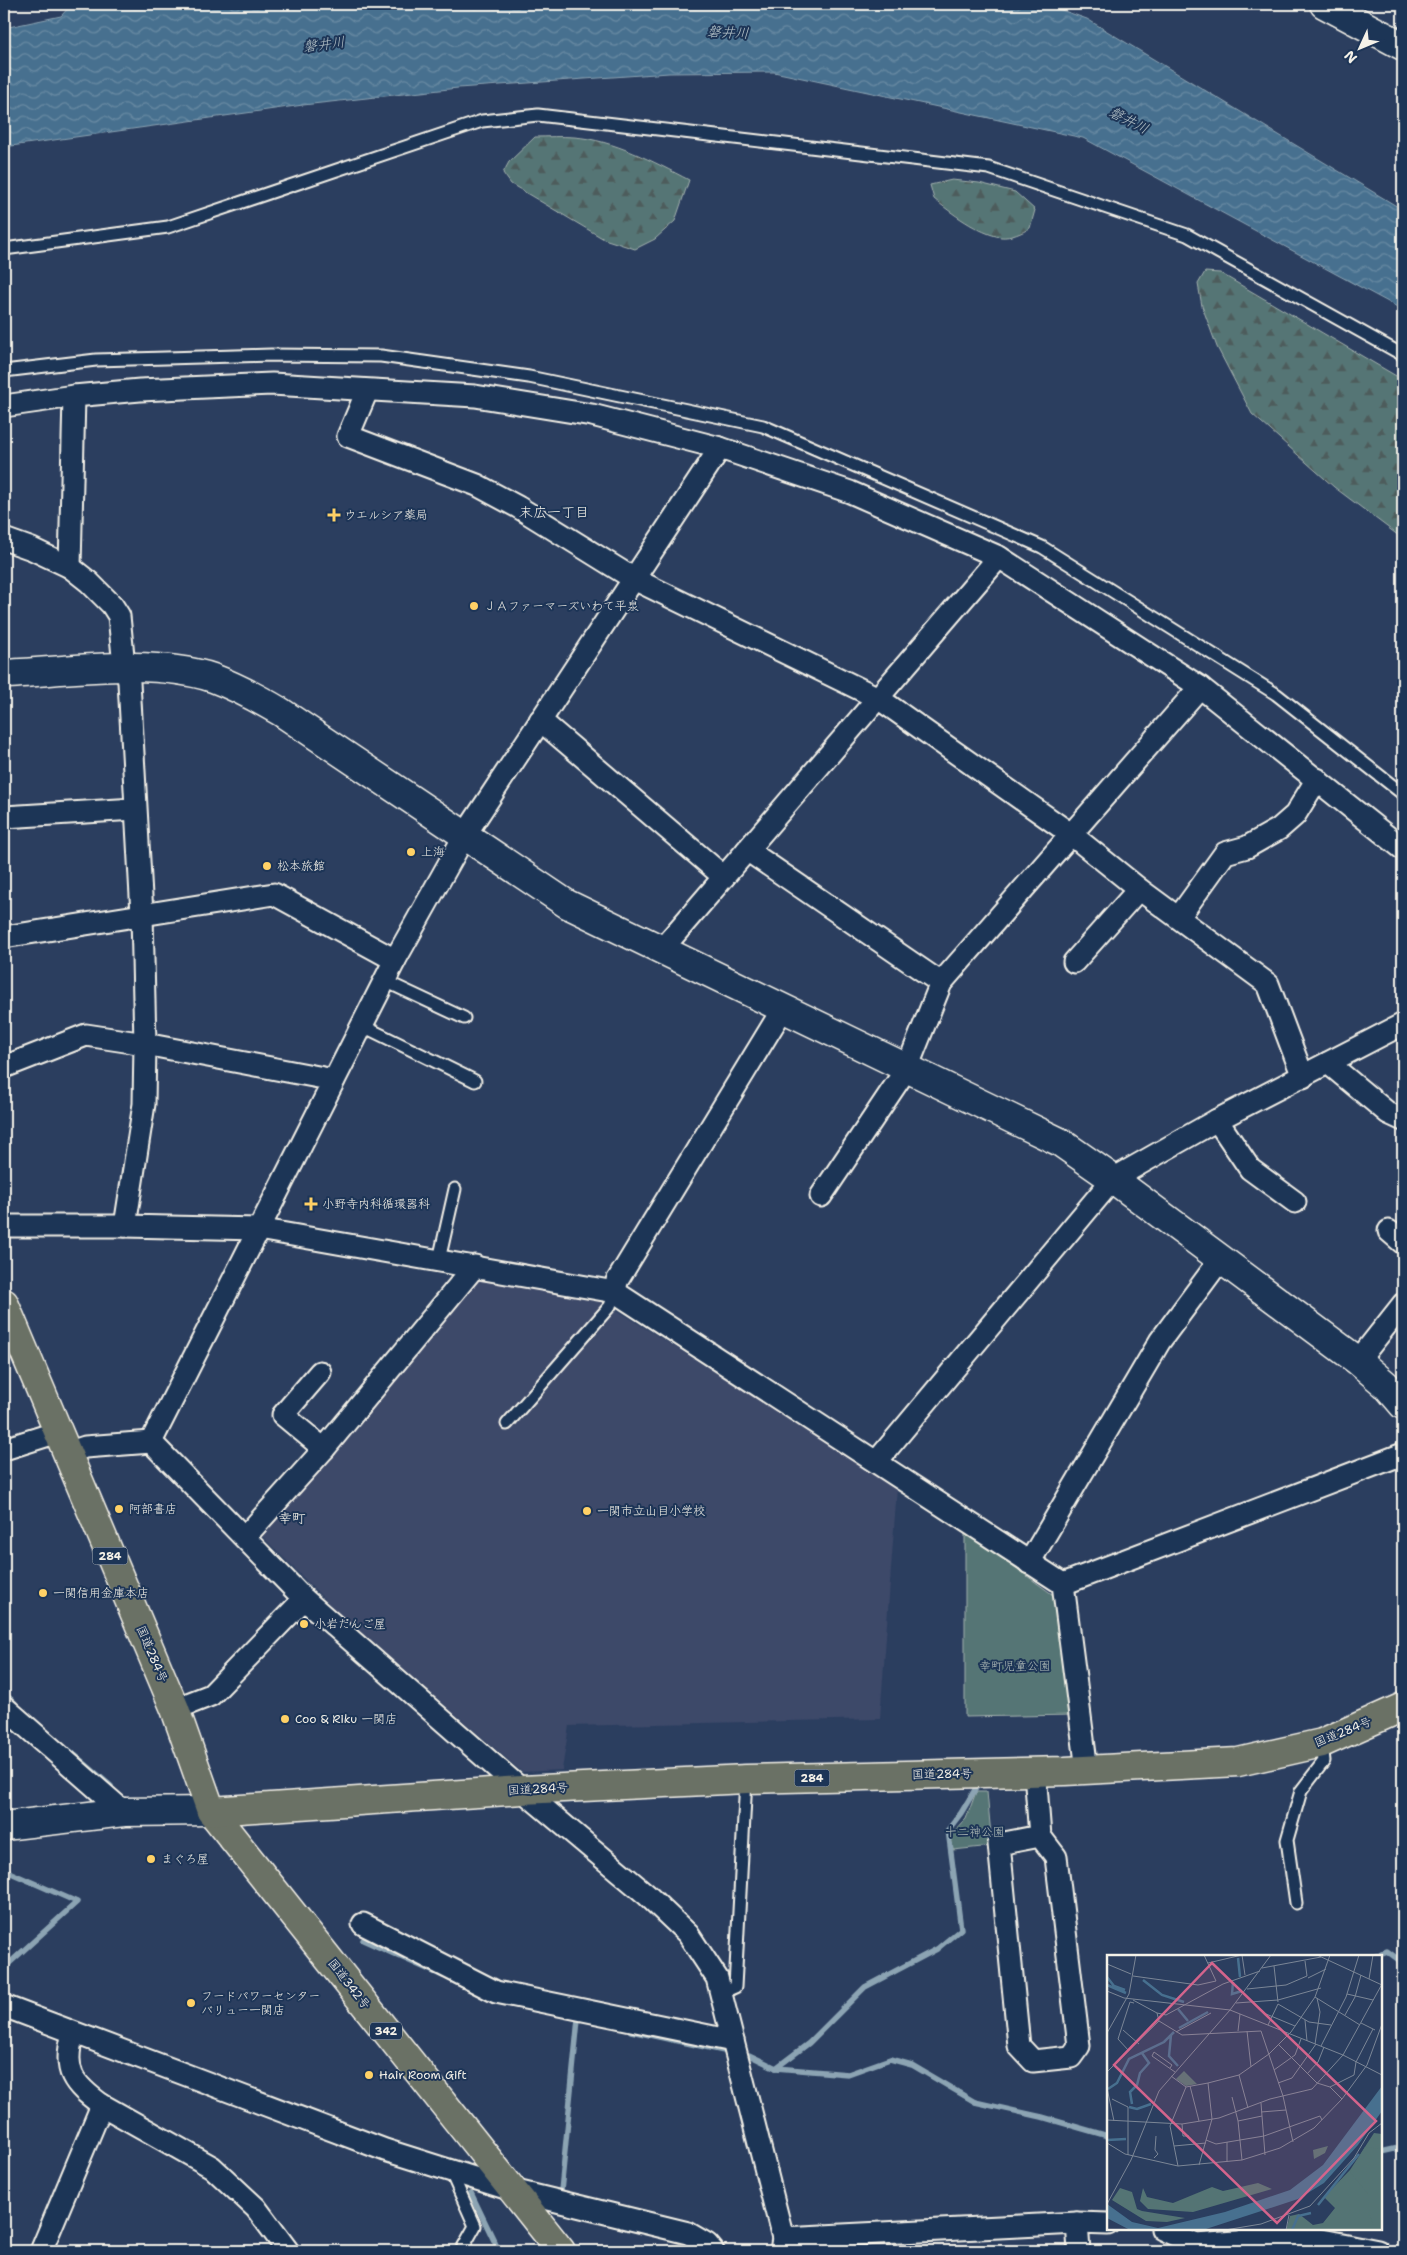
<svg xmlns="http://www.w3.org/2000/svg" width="1407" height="2255" font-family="'Shantell Sans','Klee One',sans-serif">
  <defs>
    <pattern id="forest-firs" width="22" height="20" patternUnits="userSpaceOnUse" patternTransform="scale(1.25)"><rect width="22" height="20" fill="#547474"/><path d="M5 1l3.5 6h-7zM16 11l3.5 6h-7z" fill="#4e5c5b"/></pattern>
    <pattern id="water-waves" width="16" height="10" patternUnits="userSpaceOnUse" patternTransform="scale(1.25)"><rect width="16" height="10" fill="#47708f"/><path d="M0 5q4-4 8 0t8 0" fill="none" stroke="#6b8ca4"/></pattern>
  </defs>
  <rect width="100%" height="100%" fill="#2b3e5f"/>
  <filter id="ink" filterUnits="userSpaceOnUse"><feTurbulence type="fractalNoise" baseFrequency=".02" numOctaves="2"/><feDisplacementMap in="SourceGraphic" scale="10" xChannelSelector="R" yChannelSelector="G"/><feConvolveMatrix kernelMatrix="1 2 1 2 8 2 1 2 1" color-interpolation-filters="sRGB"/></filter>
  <g filter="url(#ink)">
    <path fill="#3c4869" d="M477,1277L598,1298L897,1488L880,1719L569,1726L562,1770L522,1772L333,1608L259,1533Z"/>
    <g fill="url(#forest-firs)" stroke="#a4b2ae">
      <path d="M535,137C548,137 561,136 574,137C614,140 654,162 689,180L675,221L655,239L635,249L604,239L511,184L503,173L509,162Z"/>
      <path d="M952,180L979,183L1015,192L1035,210L1030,228C1022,233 1011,238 1001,237C979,234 950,212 934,199L930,185Z"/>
      <path d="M1205,272L1220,273L1403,380V539L1334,487L1252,414L1217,347L1202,306L1198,284Z"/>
    </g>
    <g fill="#547474" stroke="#a4b2ae">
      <path d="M965,1531L1056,1597L1073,1715L965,1717Z"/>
      <path d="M976,1792H987L992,1846L953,1850L951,1835L966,1819Z"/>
    </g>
    <path fill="url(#water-waves)" stroke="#8ca4b3" d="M72,4H1044L1087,19L1403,210V310L1083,138L774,72L669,73L458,88L303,105L4,147V28L61,16Z"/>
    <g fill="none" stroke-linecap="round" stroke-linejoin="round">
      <g stroke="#8ca4b3" stroke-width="5.5">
        <path d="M4,1693L15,1703"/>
        <path d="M69,1750L111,1786"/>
        <path d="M4,1867L11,1873L77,1902L4,1968"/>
        <path d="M363,1940L443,1976"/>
        <path d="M1376,1956L1387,1951L1403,1963"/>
        <path d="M631,2031L724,2051"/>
        <path d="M749,2055L776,2068L848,2074L890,2059L912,2065L975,2102L1042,2117L1108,2136"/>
        <path d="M776,2068L809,2043L865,1987L937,1949L961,1929L948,1830L961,1813L976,1788"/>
        <path d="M1381,2152L1403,2147"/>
        <path d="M561,2191L578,2019"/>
        <path d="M471,2193L499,2251"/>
      </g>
      <g stroke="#f4f1e8" stroke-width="15">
        <g id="lane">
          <path d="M4,249L168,227L482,121L538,115L989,168L1187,235L1403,355"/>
          <path d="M4,371L96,360L271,355L381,356L529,377L763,426L1042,547L1276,694L1403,794"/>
          <path d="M385,981L464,1018"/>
          <path d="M363,1026L475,1081"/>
          <path d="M439,1260L455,1189"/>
          <path d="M507,1424L610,1306L615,1292"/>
          <path d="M1296,1903L1287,1840L1301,1791L1324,1761L1322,1743"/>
          <path d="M721,1993L735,1987L746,1779"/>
          <path d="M450,2170L475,2226L461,2251"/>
          <path d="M806,2237L812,2251"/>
        </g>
      </g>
      <g stroke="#f4f1e8" stroke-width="25">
        <g id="street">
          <path d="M367,391L348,436L477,485L518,507L634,579L878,698L1072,835L1139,889L1268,984L1303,1077"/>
          <path d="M4,406L74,396L140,390L272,384L475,396L592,415L720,448L850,492L999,557L1200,687L1403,849"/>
          <path d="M4,539L32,549L70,567L89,582L112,605L119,616L123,656L129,682L142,914L145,1044L144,1104L125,1226"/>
          <path d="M70,567L74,396"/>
          <path d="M540,720L724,877"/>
          <path d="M4,817L135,809"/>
          <path d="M747,850L941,983"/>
          <path d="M1179,917L1225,853L1247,847L1279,829L1295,815L1317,779"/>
          <path d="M4,937L274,894L395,960"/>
          <path d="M662,949L999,557"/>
          <path d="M1074,962L1139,889"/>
          <path d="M1328,1063L1388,1113L1403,1120"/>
          <path d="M4,1067L86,1035L145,1044L334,1080"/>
          <path d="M1217,1120L1250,1169L1295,1202"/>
          <path d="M821,1196L907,1068L941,983L1200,687"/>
          <path d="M4,1226H125L258,1229L615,1292L1063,1584L1087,1770"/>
          <path d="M1389,1231L1403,1243"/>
          <path d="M615,1292L617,1281L784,1007"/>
          <path d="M1358,1361L1403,1304"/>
          <path d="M320,1372L283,1415L324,1449"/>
          <path d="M151,1442L395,960L465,835L720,448"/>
          <path d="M151,1442L304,1599L522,1790L647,1895L688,1934L717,1978L783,2238L781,2251"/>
          <path d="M4,1449L58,1432"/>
          <path d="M67,1453L85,1447L151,1442"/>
          <path d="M877,1461L1113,1179L1217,1120L1403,1024"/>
          <path d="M245,1537L324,1449L475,1266"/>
          <path d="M1029,1563L1160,1341L1220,1260"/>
          <path d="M1063,1584L1403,1454"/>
          <path d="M4,1707L124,1812"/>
          <path d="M175,1709L211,1695L304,1599"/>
          <path d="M1035,1772L1040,1836L1056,1857L1079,2046L1071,2057L1033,2061L1019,2046L999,1844L1040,1836"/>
          <path d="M363,1924L496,1992L733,2041"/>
          <path d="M4,2006L385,2150L512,2190L688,2233L707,2244L713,2251"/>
          <path d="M73,2034C62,2071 73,2084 102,2105"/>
          <path d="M1077,2223L1079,2251"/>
          <path d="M1162,2229L1196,2245L1276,2239H1317L1378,2251"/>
          <path d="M783,2238L1077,2223L1108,2224"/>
          <path d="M41,2251L102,2105L212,2167L256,2208L288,2251"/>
        </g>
      </g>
      <g stroke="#f4f1e8" stroke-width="31">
        <g id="secondary">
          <path d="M1324,4L1403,46"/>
          <path d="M4,674C67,671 153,658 213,678C237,687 259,699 281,712L567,904L1060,1142L1113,1179L1358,1361L1386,1385L1403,1405"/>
          <path d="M4,1826L124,1812L211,1811"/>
        </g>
      </g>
      <g stroke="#f4f1e8" stroke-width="31">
        <g id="highway">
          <path d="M4,1303L175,1709L211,1811L561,2251"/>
          <path d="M211,1811L522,1790L746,1779L1065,1771L1238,1762L1322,1743L1403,1707"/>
        </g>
      </g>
      <use href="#lane" stroke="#1d3557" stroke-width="11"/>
      <use href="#street" stroke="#1d3557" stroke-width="21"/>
      <use href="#secondary" stroke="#1d3557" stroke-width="28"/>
      <use href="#highway" stroke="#6b7165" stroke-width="28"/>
    </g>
  </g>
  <g fill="#ffd166" stroke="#1d3557" stroke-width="2">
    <path d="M331.5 507.5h5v5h5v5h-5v5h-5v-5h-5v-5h5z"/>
    <circle cx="474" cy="606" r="5"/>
    <circle cx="411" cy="852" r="5"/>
    <circle cx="267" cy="866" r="5"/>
    <path d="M308.5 1196.5h5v5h5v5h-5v5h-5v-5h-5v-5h5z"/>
    <circle cx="119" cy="1509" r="5"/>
    <circle cx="587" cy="1511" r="5"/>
    <circle cx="43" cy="1593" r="5"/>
    <circle cx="304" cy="1624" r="5"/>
    <circle cx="285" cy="1719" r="5"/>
    <circle cx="151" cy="1859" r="5"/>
    <circle cx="191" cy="2003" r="5"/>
    <circle cx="369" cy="2075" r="5"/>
  </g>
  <g text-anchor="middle" stroke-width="4" stroke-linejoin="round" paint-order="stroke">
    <g fill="#1d3557" stroke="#b4b9bc" stroke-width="1">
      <rect x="92.5" y="1547.5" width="35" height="17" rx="4"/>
      <rect x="794.5" y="1769.5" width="35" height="17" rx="4"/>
      <rect x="370" y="2022.5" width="32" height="17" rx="4"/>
    </g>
    <g font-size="11" font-weight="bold" fill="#f4f1e8">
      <text x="110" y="1560">284</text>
      <text x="812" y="1782">284</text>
      <text x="386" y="2035">342</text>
    </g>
    <g font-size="12" fill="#f4f1e8" stroke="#1d3557" text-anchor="start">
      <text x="344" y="519">ウエルシア薬局</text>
      <text x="484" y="610">ＪＡファーマーズいわて平泉</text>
      <text x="421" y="856">上海</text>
      <text x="277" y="870">松本旅館</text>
      <text x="322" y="1208">小野寺内科循環器科</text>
      <text x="129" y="1513">阿部書店</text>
      <text x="597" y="1515">一関市立山目小学校</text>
      <text x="53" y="1597">一関信用金庫本店</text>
      <text x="314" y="1628">小岩だんご屋</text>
      <text x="295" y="1723">Coo &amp; Riku 一関店</text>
      <text x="161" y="1863">まぐろ屋</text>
      <text x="201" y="2000">フードパワーセンター<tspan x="201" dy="14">バリュー一関店</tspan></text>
      <text x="379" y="2079">Hair Room Gift</text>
    </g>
    <g font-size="12" fill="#f4f1e8" stroke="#1d3557">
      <text transform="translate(152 1654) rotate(67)" y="4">国道284号</text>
      <text transform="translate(1343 1732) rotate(-22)" y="4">国道284号</text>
      <text transform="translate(942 1774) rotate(-1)" y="4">国道284号</text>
      <text transform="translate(538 1789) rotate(-3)" y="4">国道284号</text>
      <text transform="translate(349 1984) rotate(52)" y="4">国道342号</text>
    </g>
    <g font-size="12" fill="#b4bfba" stroke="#1d3557">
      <text x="1015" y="1670">幸町児童公園</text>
      <text x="975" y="1836">十二神公園</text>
    </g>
    <g font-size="14" font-style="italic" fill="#b7c4c9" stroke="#1d3557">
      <text transform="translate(728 32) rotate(3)" y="5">磐井川</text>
      <text transform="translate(324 44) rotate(-7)" y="5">磐井川</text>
      <text transform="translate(1129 120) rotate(27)" y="5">磐井川</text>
    </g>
    <g font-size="14" fill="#f4f1e8" stroke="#1d3557">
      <text x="554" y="517">末広一丁目</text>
      <text x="292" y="1523">幸町</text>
    </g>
  </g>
  <g transform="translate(1107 1955)">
    <rect width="275" height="275" fill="#2b3e5f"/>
    <path d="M267,178L275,179V275H179L183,261L192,259L206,270L216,268L228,253L217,242L243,215ZM221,191L218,198L207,204L206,195ZM151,228L165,234L86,257L41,254L33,246L36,233L40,242L66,248L105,232L116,236ZM13,233L25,237L30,254L35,256L78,263L60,267L39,266L5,245Z" fill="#547474"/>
    <path d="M77,116L90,129L79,131L69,124ZM258,192L275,194V275H268L261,255V239L243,217Z" fill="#547474"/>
    <path d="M275,131V156L251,190L217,228L191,244L99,274L23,275L0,263V249L25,267L51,273L118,257L183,235L216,210Z" fill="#47708f"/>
    <path fill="none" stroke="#47708f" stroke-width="2.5" d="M131,3L133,22M0,22L7,31L18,35M36,25L55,40L77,47M126,27L125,39L135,36M0,30L19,38M71,54L81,66M72,73L101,57M64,80L62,101L71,111M1,134L10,128L22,104L57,87L67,77M25,149L23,137L30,130L33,118L42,108L35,98M22,152L30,154L44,149M0,185L19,184M211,250L252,199M185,275L191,261L204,258"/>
    <path fill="none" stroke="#7b8696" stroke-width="1" d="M135,0L138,20M210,0L275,30M101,8L135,0M0,9L24,19M167,11L171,47M155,13L214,2M26,21L91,30L109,26L97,0M201,23L219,14M262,24L266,0M140,34L179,30L200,21L198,6M0,36L17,43M240,39L266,45M208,42L253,70M17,43L123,55L236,100L275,120M26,45L50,58L52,66L75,80L154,76M129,48L171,45L214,33M123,55L164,0M50,58L59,60L116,29L153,16M159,59L188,71M238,60L248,42L254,20M198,65L200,86M254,68L268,75M161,70L171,49L202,67L224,70M16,75L32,89M131,76L133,59M140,76L144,112M154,76L176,141L186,187M69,77L104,58M0,78L22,39L29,0M171,89L210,128L223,132L247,120L249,107L266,74M208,89L213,57L210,43M214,91L239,42L252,0M22,96L11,84L23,47L27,48M63,113L65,110L47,97L45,101L68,117M167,115L188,100L194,84M0,117L52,66M200,119L211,107L217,92M132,120L141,153M64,121L79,132L101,128L132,120L162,99L184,77L208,42L223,0M171,128L185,123L209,89M83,131L92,166M223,132L235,144M0,133L7,166M125,142L131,166L135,205M5,144L21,152V200M154,148L158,200M154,157L179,155M0,165L75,169L112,163L163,144L205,134L236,100L275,29M131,166L155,161M75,169L76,181H82M99,185L109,189L157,181L213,161L215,165M120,187V207M0,188L18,199L71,211L135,205L173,193L207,173L235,144L260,110L275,69M67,191L99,188M47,203L51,199L48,195L49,181M92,210L105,164L101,128M71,211L63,171L79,132M0,249L24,205L52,136L123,55M118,275L154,269L203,251L247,203L262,178L275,168M179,275L182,260"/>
    <path fill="#d4648c" fill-opacity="0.15" stroke="#d4648c" stroke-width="2.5" d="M105,8L269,166L170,268L7,110Z"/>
    <rect width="275" height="275" fill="none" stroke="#f4f1e8" stroke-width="2.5"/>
  </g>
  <rect width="1407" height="2255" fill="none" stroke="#1d3557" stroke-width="20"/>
  <rect x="10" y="10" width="1387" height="2235" fill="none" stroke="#f4f1e8" stroke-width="2" filter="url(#ink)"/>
  <g transform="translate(1360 48) rotate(226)" stroke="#1d3557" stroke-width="4" paint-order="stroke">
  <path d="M0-4L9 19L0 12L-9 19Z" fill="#f4f1e8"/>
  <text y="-8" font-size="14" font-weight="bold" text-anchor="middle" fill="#f4f1e8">N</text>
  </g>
</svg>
